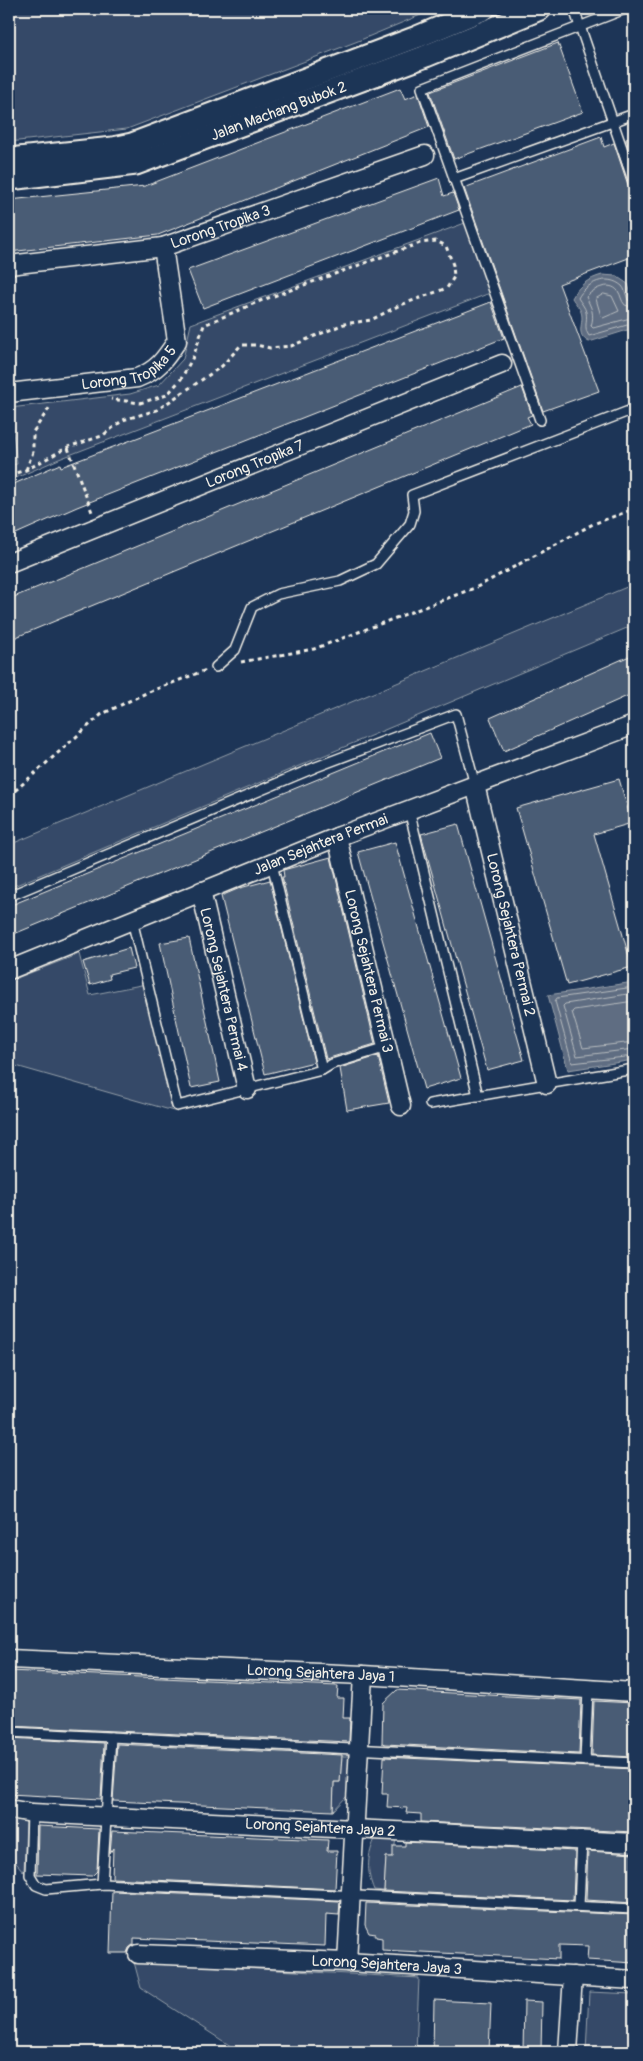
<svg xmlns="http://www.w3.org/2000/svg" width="643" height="2061" font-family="Pangolin,sans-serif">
  <rect width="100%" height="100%" fill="#1d3557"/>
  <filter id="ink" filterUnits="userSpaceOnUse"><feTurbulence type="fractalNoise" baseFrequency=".02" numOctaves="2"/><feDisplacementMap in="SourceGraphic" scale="10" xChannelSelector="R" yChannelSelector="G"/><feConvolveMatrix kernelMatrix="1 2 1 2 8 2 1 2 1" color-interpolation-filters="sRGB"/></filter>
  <g filter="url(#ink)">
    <g fill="#354a67" stroke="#949ea8">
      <path d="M9,9H435L358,41L127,129L9,142Z"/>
      <path d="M465,223L490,293L59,459L9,481V465L17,464L10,408L130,394L159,385L183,359L191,324Z"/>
      <path d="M634,584V625L9,888V845Z"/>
      <path d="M79,954L90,995L146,984L177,1112L9,1064V981Z"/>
      <path d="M342,1756H349L347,1796L333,1811L334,1782H340Z"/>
      <path d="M9,1819L26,1820L24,1872L9,1855Z"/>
      <path d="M376,1837L396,1838L393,1857H386L384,1891L374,1890C366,1871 367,1855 376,1837Z"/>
      <path d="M134,1962L419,1978L416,2052H240L141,1988Z"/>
      <path d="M589,1992L634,1994V2052H586Z"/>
    </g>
    <g fill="#5e6d82" stroke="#9aa2ab">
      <path d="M602,275L616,276L628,284L634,305V328L589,342C574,334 585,323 581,312C580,308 575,303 572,298C579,285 588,279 602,275Z"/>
      <path d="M634,982V1060L568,1070L548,995Z"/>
    </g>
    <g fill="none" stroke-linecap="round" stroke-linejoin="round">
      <g stroke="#b8bcbf" stroke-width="1">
        <path d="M604,294L612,296L619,311L603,318L601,316L596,299Z"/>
        <path d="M634,302L628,300C626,295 625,289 622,286C607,273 586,283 578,298C581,303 585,307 586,312C588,321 583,327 589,336L634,323"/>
        <path d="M634,308L625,305C621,301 621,295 618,291C609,280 592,290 586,297C591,307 595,314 591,326L593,328L634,317"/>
        <path d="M634,987L557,998L555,1001L572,1063L634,1056"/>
        <path d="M634,993L565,1004L563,1006L577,1056L634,1049"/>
        <path d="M634,1001L574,1010L572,1012L583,1048L634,1042"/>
      </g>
    </g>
    <g fill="#485b74" stroke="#f4f1e8">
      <path d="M558,43L583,112L454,159L430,92Z"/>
      <path d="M400,88L405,99L418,94L429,127L158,235L9,252V200L145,186Z"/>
      <path d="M601,137L604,147L614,143L628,185L634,189V256L559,284L599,391L543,411L464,188Z"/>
      <path d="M634,137V165L626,139Z"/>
      <path d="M439,178L444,196L453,193L459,210L203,308L188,270Z"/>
      <path d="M491,302L504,338L77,507L9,537V486L60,464L61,467Z"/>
      <path d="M522,387L532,415L527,417L531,424L9,640V599Z"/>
      <path d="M634,654V693L504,751L490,718Z"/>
      <path d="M430,733L440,758L9,936V906Z"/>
      <path d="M619,779L632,823L594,834L632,967L567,985L516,808Z"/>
      <path d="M458,824L524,1060L487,1070L421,834Z"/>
      <path d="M395,842L461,1078L424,1089L358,852Z"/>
      <path d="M331,857L375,1044L326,1059L282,877H284L283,870Z"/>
      <path d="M270,880L314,1062L265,1074L221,896L240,888Z"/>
      <path d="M189,938L220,1082L191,1088L160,943Z"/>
      <path d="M129,948L134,968L109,974L110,979L90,985L83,962Z"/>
      <path d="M378,1056L389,1103L347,1110L340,1068Z"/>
      <path d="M9,1671L338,1686L337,1698H344L343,1718H350L349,1742L9,1726Z"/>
      <path d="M397,1690L581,1700L579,1754L385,1744L382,1743L383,1703Z"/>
      <path d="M594,1701L634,1703V1757L592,1755Z"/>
      <path d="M9,1738L104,1743L101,1799L9,1794Z"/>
      <path d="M117,1744L342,1755L340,1782H334L333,1811L113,1801Z"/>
      <path d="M384,1757L634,1769V1832L421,1822V1814L406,1813L407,1808L387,1807L388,1794H382Z"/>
      <path d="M38,1826L99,1829L97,1871L92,1876L37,1874Z"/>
      <path d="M112,1831L328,1840L327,1851H337L335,1889L112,1878L113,1848L110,1853Z"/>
      <path d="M405,1842L575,1851L573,1900L384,1891L386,1857H393V1846H405Z"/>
      <path d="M588,1851L634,1854V1903L586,1900Z"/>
      <path d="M112,1891L340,1901L339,1915L326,1914L325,1946L134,1938V1944L129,1948L127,1953H110Z"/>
      <path d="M366,1903L634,1915V1963L587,1960L588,1946L559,1945V1959L382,1950V1938L376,1937V1934L369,1933L365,1925Z"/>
      <path d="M434,2000L491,2003L489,2052H433Z"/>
      <path d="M524,2001L542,2002L541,2052H523Z"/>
    </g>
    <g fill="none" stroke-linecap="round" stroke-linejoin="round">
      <g stroke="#f4f1e8" stroke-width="12">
        <g id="service">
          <path d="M574,9L634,183"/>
          <path d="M454,179L634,114"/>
          <path d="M540,420L422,88L625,9"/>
          <path d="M216,667L235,650L252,607L278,594L340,581L376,564L410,524L414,511L412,495L634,409"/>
          <path d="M409,810L478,1096"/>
          <path d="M272,864L322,1070"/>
          <path d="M9,896L316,767L456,714L475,785"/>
          <path d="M132,920L177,1106L322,1070L332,1064L387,1047"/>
          <path d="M430,1104L634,1069"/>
          <path d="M9,1732L634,1763"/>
          <path d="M585,1761L588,1689"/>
          <path d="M32,1813L30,1875L36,1885L46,1889L102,1884L634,1909"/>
          <path d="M102,1884L111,1737"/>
          <path d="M579,1906L582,1840"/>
        </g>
      </g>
      <g stroke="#f4f1e8" stroke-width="21">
        <g id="minor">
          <path id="s1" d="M9,265L163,247L425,155"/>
          <path id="s2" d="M9,393L137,378C158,370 165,359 177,341L163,247"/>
          <path id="s3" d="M9,563L502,364"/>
          <path id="s4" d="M475,785L547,1084"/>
          <path id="s5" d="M337,837L401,1106"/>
          <path id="s6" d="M201,891L247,1089"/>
          <path id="s7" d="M9,970L337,837L634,725"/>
          <path id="s8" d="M9,1659L363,1675L634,1692"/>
          <path id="s9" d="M9,1809L32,1813L634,1843"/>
          <path id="s10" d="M138,1954L347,1962L634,1980"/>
          <path d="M347,1962L363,1675"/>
          <path d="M568,2052L573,1976"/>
        </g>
      </g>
      <g stroke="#f4f1e8" stroke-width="25">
        <g id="tertiary">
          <path d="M9,159L113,148L132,144L417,37L484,9"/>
          <path id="s11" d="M9,179L136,164L426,56L540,9"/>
        </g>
      </g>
      <g stroke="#f4f1e8" stroke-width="3" stroke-dasharray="4 4" stroke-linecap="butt">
        <path d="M68,448L92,512"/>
        <path d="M26,470L33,452V432L50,407L52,406"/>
        <path d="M9,475L26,470L68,447L102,436L123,420L157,410L222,366L241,345H256L270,348L291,346L344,324L371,320L398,306L447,288L454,277L453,265L446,246L436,241L420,243L260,301L204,325L193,357L181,379L167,395L140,403L111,399"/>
        <path d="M241,662L314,649L477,587L593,524L634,509"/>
        <path d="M9,796L102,714L146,693L206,670"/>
      </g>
      <use href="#service" stroke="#1d3557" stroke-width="9"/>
      <use href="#minor" stroke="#1d3557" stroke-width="18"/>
      <use href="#tertiary" stroke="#1d3557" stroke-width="21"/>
    </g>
  </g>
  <g text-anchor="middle" stroke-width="4.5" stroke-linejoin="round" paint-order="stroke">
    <g font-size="15" fill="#f4f1e8" stroke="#1d3557">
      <text dy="5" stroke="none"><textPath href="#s11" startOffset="280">Jalan Machang Bubok 2</textPath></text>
      <text dy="5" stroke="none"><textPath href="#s1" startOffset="216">Lorong Tropika 3</textPath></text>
      <text dy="5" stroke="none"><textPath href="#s2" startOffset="125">Lorong Tropika 5</textPath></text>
      <text dy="5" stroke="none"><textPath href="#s3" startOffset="265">Lorong Tropika 7</textPath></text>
      <text dy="5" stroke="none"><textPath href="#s7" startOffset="336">Jalan Sejahtera Permai</textPath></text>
      <text dy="5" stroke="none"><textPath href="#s4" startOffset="154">Lorong Sejahtera Permai 2</textPath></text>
      <text dy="5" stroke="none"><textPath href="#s5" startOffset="138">Lorong Sejahtera Permai 3</textPath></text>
      <text dy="5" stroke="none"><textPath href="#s6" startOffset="101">Lorong Sejahtera Permai 4</textPath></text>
      <text dy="5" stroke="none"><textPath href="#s8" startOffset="312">Lorong Sejahtera Jaya 1</textPath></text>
      <text dy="5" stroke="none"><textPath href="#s9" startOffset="312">Lorong Sejahtera Jaya 2</textPath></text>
      <text dy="5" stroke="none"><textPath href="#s10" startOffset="249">Lorong Sejahtera Jaya 3</textPath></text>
    </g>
  </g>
  <rect width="643" height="2061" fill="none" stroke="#1d3557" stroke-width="30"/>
  <rect x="15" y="15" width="613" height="2031" fill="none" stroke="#f4f1e8" stroke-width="2" filter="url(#ink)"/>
</svg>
